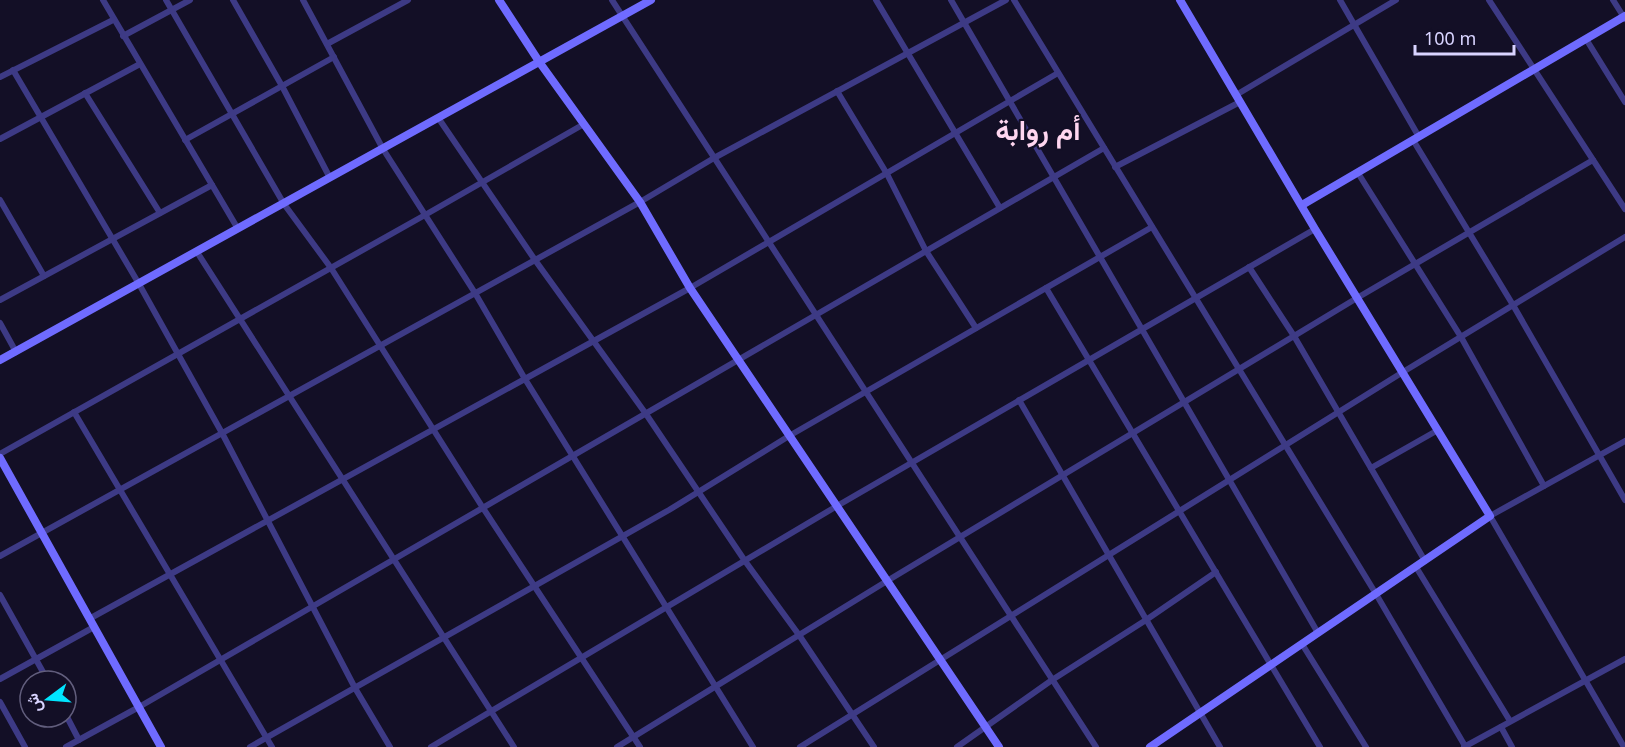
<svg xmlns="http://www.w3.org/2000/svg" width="1625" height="747" font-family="'Noto Sans',Vazirmatn,sans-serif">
  <rect width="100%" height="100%" fill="#130f26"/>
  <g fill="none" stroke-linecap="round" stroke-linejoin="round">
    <g stroke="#3d3a85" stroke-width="6">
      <path d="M103,0L238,229"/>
      <path d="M166,0L284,204L331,268L483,508L640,747"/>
      <path d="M233,0L282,86L330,178"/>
      <path d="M303,0L383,149L475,293L525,379L753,747"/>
      <path d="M612,0L1096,747"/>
      <path d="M876,0L1000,208"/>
      <path d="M951,0L1318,633"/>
      <path d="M1014,0L1376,594L1465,746"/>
      <path d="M1340,0L1419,137"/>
      <path d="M1489,0L1625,209"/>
      <path d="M1613,0L1625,19"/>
      <path d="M123,36L190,0"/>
      <path d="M1586,39L1625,102"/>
      <path d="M327,44L408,0"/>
      <path d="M13,70L139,284L222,433L355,688L390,747"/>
      <path d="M0,77L113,20"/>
      <path d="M837,91L887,174L926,251L976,328"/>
      <path d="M85,93L160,213"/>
      <path d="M1236,95L1396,0"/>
      <path d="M439,119L535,260L646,414L745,561L799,635L874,747"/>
      <path d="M0,139L140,64"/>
      <path d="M185,140L334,57"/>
      <path d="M1413,140L1513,305L1625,500"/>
      <path d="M1115,167L1240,102"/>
      <path d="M1358,173L1461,337L1544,486"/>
      <path d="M0,200L44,276"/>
      <path d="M197,252L514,747"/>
      <path d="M1249,267L1294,336L1425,561"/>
      <path d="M1046,288L1320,747"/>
      <path d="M0,300L212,185"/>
      <path d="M0,323L16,352"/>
      <path d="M1019,400L1220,747"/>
      <path d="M74,412L272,747"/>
      <path d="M0,454L425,215L584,124"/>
      <path d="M1371,468L1438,430"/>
      <path d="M0,556L640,202L714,158L1006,0"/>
      <path d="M1416,567L1510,721"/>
      <path d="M0,595L48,681"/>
      <path d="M89,619L690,288L1058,73"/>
      <path d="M1302,644L1366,747"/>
      <path d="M0,679L94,627"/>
      <path d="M0,702L25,747"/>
      <path d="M66,715L79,740"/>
      <path d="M1501,727L1512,747"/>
      <path d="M66,747L139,707L1104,148"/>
      <path d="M250,747L669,510L789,436L1152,227"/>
      <path d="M431,747L837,506L1315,229"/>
      <path d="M617,747L887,581L1357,298L1593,160"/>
      <path d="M800,747L1403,372L1625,237"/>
      <path d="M957,747L1052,680L1146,620L1216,572"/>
      <path d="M1464,747L1625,659"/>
      <path d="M1624,747L1490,516L1625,441"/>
    </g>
    <g stroke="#6f6bff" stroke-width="8">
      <path d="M499,0L540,63L640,202L690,288L999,747"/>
      <path d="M1302,205L1625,16"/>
      <path d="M0,360L651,0"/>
      <path d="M0,458L161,747"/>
      <path d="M1150,747L1490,516L1315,229L1180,0"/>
    </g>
  </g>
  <g text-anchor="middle" stroke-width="4.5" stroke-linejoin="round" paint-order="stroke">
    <g font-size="28" font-weight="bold" fill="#ffd6f0" stroke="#130f26">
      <text x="1038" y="140">أم روابة</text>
    </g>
  </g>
  <g transform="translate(48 699) rotate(254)"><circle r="28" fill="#130f26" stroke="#625e7d" stroke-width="1.5"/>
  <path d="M0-4.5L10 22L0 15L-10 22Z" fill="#00e5ff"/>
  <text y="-9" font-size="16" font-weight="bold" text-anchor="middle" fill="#d9d4ff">ش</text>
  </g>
  <path d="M1415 45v9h99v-9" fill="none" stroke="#d9d4ff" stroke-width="3"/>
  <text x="1424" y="45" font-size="18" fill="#d9d4ff" stroke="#130f26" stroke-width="4.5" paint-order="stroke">100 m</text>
</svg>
